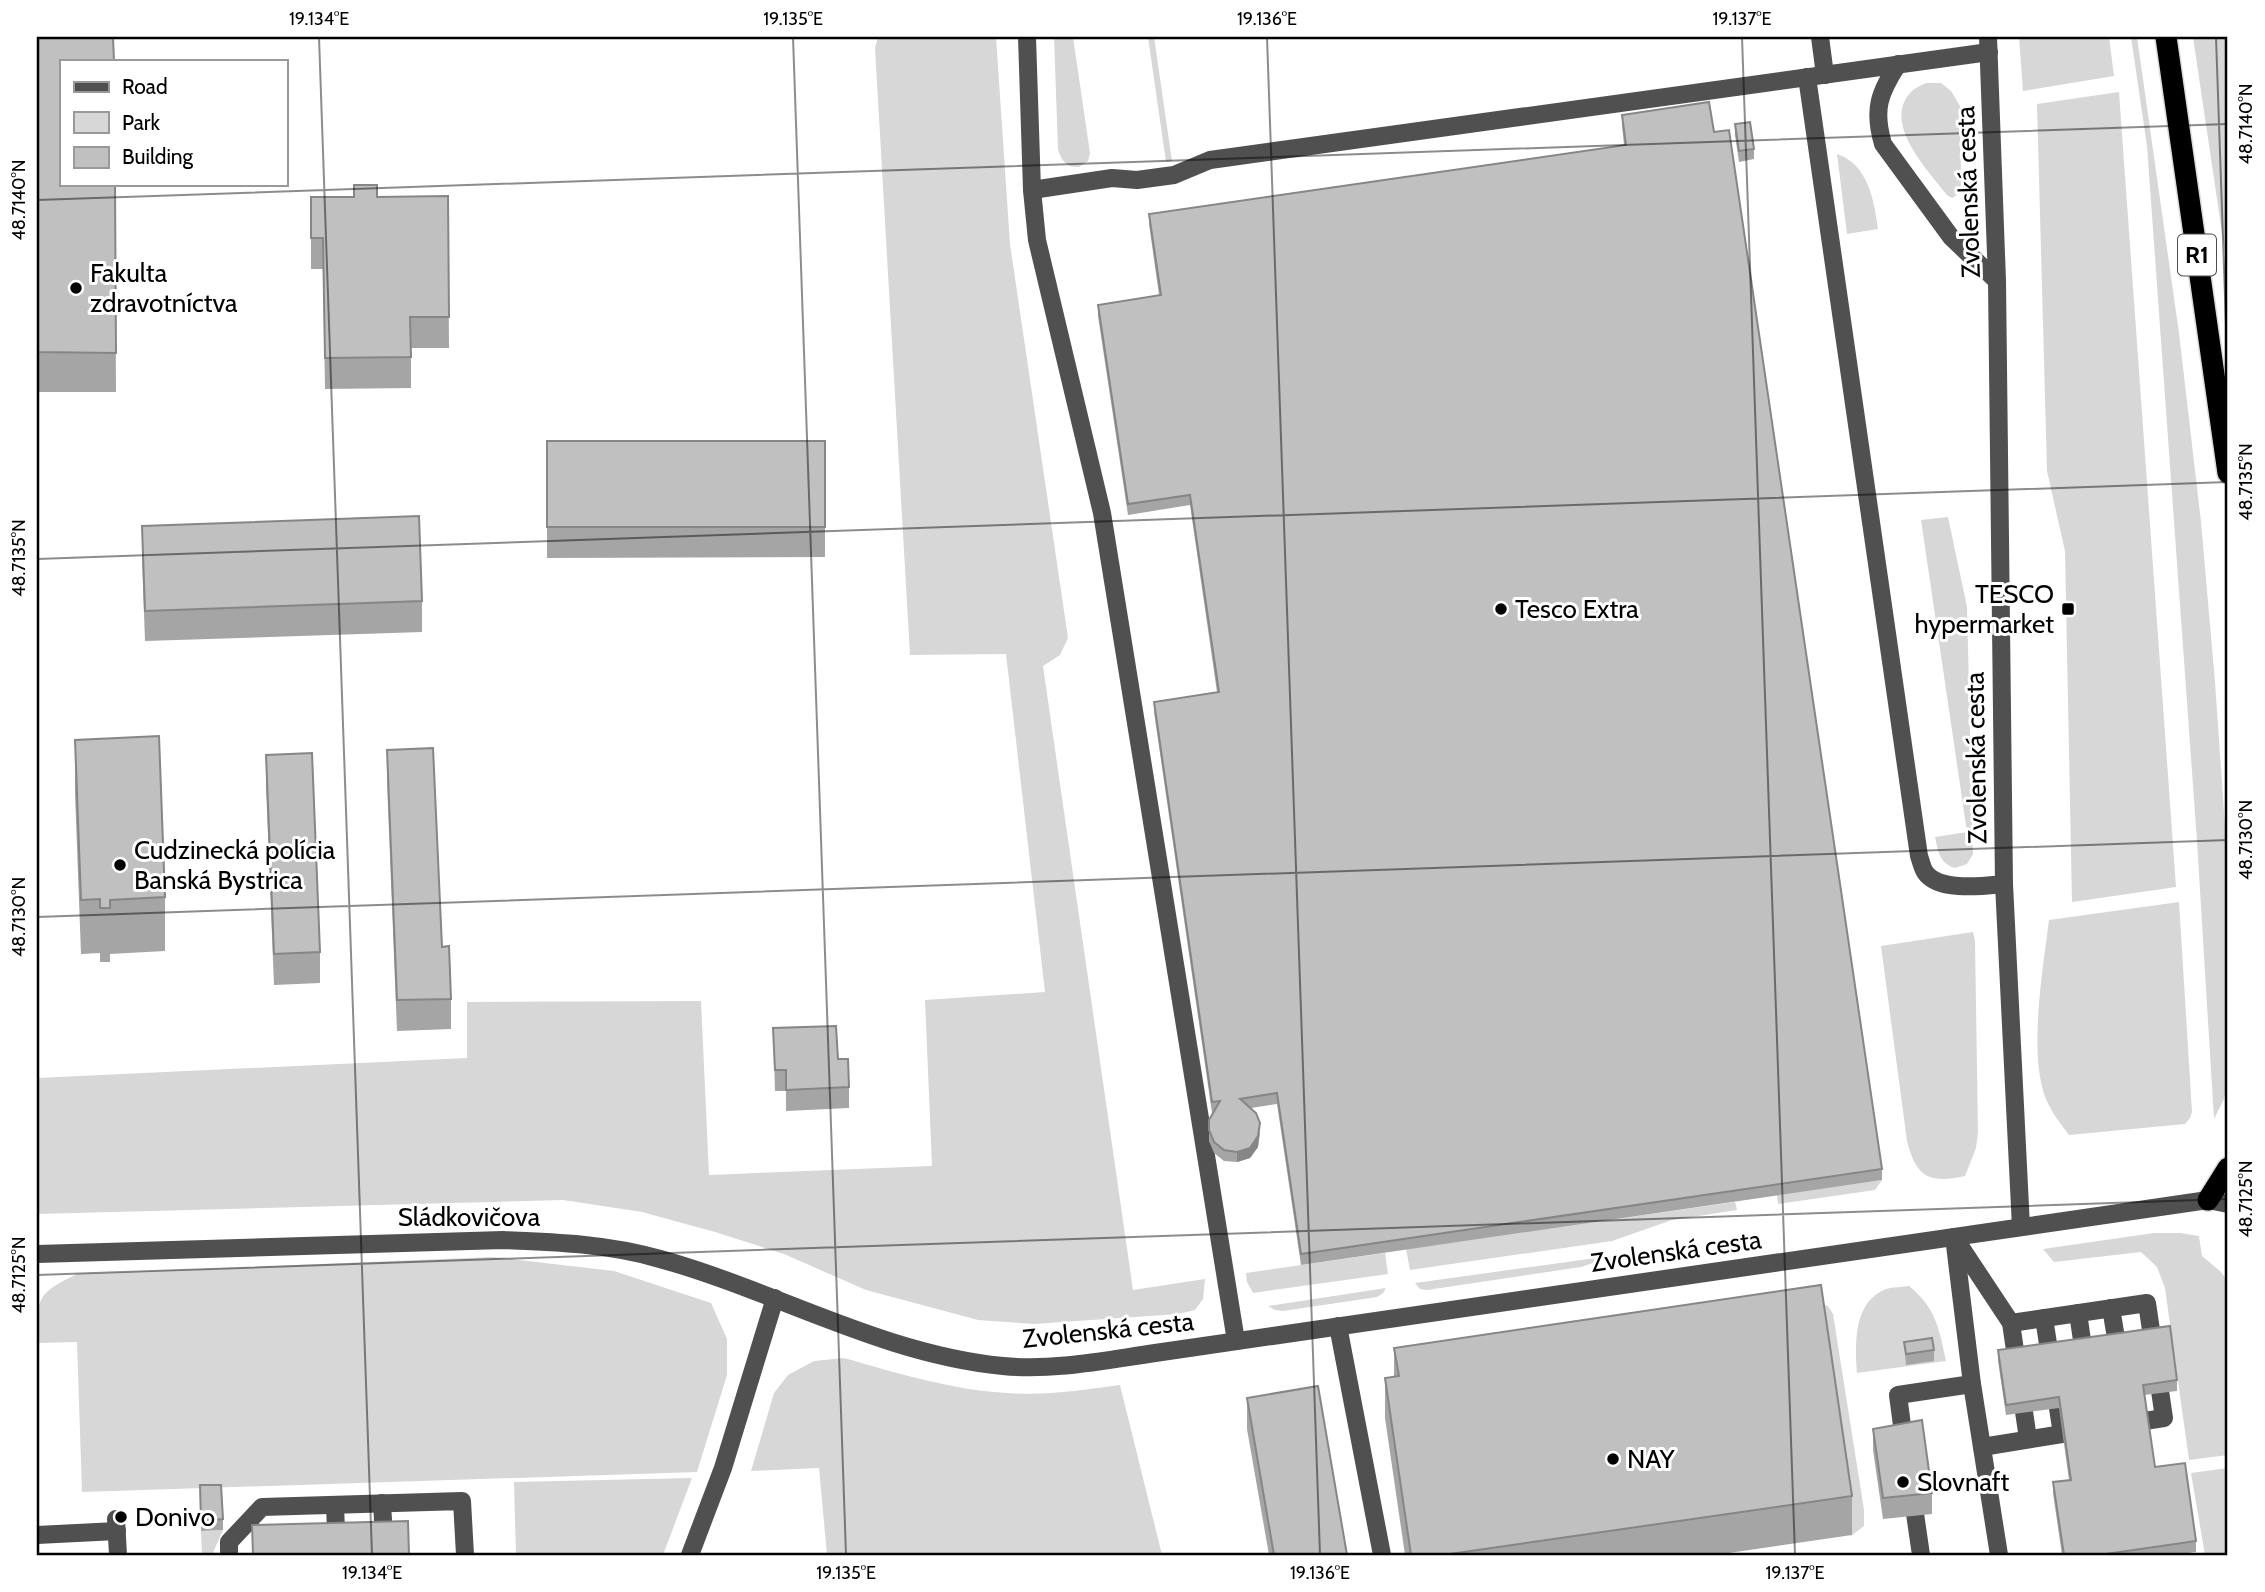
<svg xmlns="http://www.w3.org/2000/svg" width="2265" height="1592" font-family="Cabin,sans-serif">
  <rect width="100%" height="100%" fill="#fff"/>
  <g fill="#d7d7d7">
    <path d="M878,37H996L1010,244L1068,638L1060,655L1043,666L1133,1290L1205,1279L1203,1299L1195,1310L1178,1314L1034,1324L978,1320L866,1290L784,1254L715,1232L642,1212L563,1200L37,1214V1078L467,1058V1002L701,1001L709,1175L932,1166L925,1000L1045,992L1006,654L910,655L875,48Z"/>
    <path d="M1054,37H1073L1090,153L1088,161L1079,167C1066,168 1061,160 1058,149Z"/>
    <path d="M1148,37H1154L1172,161L1166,162Z"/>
    <path d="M2019,37H2109L2114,76L2023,91Z"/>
    <path d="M2131,37H2137L2179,333L2201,522L2215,682L2226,841L2228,1077L2224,1099L2214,1119L2197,841L2147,146Z"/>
    <path d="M2193,37H2228V273Z"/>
    <path d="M1926,83H1941L1951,91L1960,106L1961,185L1957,195L1952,198L1947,195C1929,171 1880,122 1912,91C1915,88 1922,85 1926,83Z"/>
    <path d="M2119,92L2176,887L2072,902L2065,551L2047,471L2037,104Z"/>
    <path d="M1837,154C1868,164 1874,201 1878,229L1847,234Z"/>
    <path d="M1948,517L1967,607L1973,854L1967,864L1955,868C1940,864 1938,851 1935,837L1967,832L1921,520Z"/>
    <path d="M2179,902L2192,1112L2190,1118L2185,1124L2069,1135C2060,1123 2052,1113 2046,1099C2028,1055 2043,968 2049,920Z"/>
    <path d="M1973,932L1975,941L1978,1132L1976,1148L1965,1176C1929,1184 1916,1177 1907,1141L1881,946Z"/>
    <path d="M1882,1180L1875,1190L1778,1204L1777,1195Z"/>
    <path d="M1735,1202L1737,1210L1672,1220L1612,1241L1410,1270L1406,1249Z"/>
    <path d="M2154,1233H2180L2199,1236L2202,1256L2221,1272L2228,1282V1455L2189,1460L2165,1288L2157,1267L2141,1252L2054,1262L2043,1249Z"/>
    <path d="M1385,1253L1388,1274L1253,1293L1247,1282L1246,1273Z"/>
    <path d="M1617,1255L1581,1267L1427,1290L1420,1289L1415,1283Z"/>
    <path d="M492,1257L614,1271L711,1303L727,1339V1375L697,1472L82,1492L77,1342L37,1343C37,1298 36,1294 77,1274Z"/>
    <path d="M1909,1286C1936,1308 1939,1328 1946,1361L1857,1373C1855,1344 1853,1302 1886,1289C1893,1287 1902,1287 1909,1286Z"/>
    <path d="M1386,1288L1383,1293L1377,1297L1283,1311L1275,1310L1268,1306Z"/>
    <path d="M1819,1303L1828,1306L1833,1314L1864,1510V1526L1852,1535Z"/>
    <path d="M844,1358C897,1373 952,1390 1007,1393C1045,1396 1083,1390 1120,1385L1162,1555H827L819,1468L751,1471L774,1393L788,1375L814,1361Z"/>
    <path d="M2228,1468V1555H2205L2191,1473Z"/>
    <path d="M692,1478L663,1555H516L514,1482Z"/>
    <path d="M223,1530L212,1555H202L201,1531Z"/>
  </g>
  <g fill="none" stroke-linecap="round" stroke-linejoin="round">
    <g stroke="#dbdbdb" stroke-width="24">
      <g id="highway">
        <path d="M2166,37L2228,473"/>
        <path d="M2208,1200L2228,1168"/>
      </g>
    </g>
    <g stroke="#505050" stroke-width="18">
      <path d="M1027,37L1032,190L1037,240L1102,513L1236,1341"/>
      <path d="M1820,37L1825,75"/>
      <path d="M1988,37L1997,281L2004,884L2021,1227"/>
      <path d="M1898,64C1879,93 1873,110 1883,144L1951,237L1997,281"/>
      <path d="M1807,77L1919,856C1921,861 1922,868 1925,872C1938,892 1983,886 2004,884"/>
      <path d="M1032,190L1112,178L1137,180L1174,175L1210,160L1989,52"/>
      <path d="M1954,1237L1972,1384L1999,1555"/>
      <path d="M1956,1240L2011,1323L2028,1439"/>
      <path d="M37,1254L503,1240C556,1242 609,1244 660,1259C776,1291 881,1354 1003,1366C1053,1371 1106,1360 1155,1353L2208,1200L2228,1204"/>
      <path d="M2111,1308L2119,1356"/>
      <path d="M2078,1313L2085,1361"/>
      <path d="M2044,1318L2062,1434"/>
      <path d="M2011,1323L2147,1303L2164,1418L2125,1424"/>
      <path d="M1338,1326L1382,1555"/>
      <path d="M1982,1447L2087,1430"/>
      <path d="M1905,1448L1898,1395L1972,1384"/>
      <path d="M1912,1493L1921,1555"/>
      <path d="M382,1503L385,1555"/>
      <path d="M335,1505L337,1555"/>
      <path d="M116,1519L118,1555"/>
      <path d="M37,1535L117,1531"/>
      <path d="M229,1555V1542L262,1507L462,1501L465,1555"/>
      <path d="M690,1555L723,1468L775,1298"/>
    </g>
    <use href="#highway" stroke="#000" stroke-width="21"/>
  </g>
  <g fill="#a5a5a5">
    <path d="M37,37L115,184L116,392H37Z"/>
    <path d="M1622,115L1882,1169V1180L1301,1265L1277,1104L1251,1108L1260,1134L1258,1147L1250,1158L1237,1162L1224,1161L1214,1153L1209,1141V1120L1214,1113H1212L1154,712V702L1217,692L1190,505L1128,515L1098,316V305L1159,295L1149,224V214L1624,145L1622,125Z"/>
    <path d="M1735,124L1754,149V159L1739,162L1735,135Z"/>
    <path d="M448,196L449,348H411V388L325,389L323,269H311V197Z"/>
    <path d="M547,441H825V557L547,558Z"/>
    <path d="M142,526L422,601V632L145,641L142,557Z"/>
    <path d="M75,740L165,897V951L110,954V962H100V953L81,954L75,794Z"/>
    <path d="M387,750L442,947L451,999V1029L397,1031L387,781Z"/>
    <path d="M266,755L320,952V983L274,985L266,786Z"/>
    <path d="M773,1028L838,1059L849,1087V1108L786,1111V1091H775Z"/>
    <path d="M1904,1342L1934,1350V1361L1906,1365Z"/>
    <path d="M1394,1348L1852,1496V1535L1715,1555H1405L1385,1418V1378L1394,1377Z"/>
    <path d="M1998,1350L2177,1380V1391L2144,1395L2155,1467L2196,1541V1552L2173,1555H2062L2053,1493V1482L2069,1480L2059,1408L2006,1415L1998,1361Z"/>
    <path d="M1247,1398L1347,1555H1269L1247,1429Z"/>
    <path d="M1873,1429L1932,1493V1514L1883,1519L1873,1450Z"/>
    <path d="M200,1485L223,1519V1530L201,1531Z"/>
  </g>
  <path fill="#868686" d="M1260,1123L1258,1147L1250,1158L1237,1162V1152Z"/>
  <g fill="#c0c0c0" stroke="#868686" stroke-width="2">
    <path d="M37,37H113L114,61H61V184H115L116,353L37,352Z"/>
    <path d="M1709,102L1714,132L1729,130L1882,1169L1301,1254L1277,1093L1240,1099L1256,1113L1260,1123L1258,1136L1250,1148L1237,1152L1224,1150L1214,1142L1209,1130V1120L1220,1101L1212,1102L1154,702L1219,692L1190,495L1128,504L1098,305L1161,295L1149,214L1626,145L1622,115Z"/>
    <path d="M1750,122L1754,149L1739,151L1735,124Z"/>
    <path d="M354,185H377V197L448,196L449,317H410L411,357L325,358L323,238H311V197H354Z"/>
    <rect x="547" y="441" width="278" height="86"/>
    <path d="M419,516L422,601L145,611L142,526Z"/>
    <path d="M159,736L165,897L110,900V908H100V899L81,900L75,740Z"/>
    <path d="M433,748L442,947L449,946L451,999L397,1000L387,750Z"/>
    <path d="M312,753L320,952L274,954L266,755Z"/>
    <path d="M836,1026L838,1059H848L849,1087L786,1090V1070H775L773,1028Z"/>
    <path d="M1821,1285L1852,1496L1443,1555H1411L1385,1378L1399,1376L1394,1348Z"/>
    <path d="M2170,1326L2177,1380L2143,1385L2155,1467L2185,1463L2196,1541L2099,1555H2064L2053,1482L2071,1480L2059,1397L2006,1405L1998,1350Z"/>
    <path d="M1932,1338L1934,1350L1906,1354L1904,1342Z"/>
    <path d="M1318,1386L1347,1555H1274L1247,1398Z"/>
    <path d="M1922,1420L1932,1493L1883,1498L1873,1429Z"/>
    <path d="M200,1485H221L223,1519L201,1521Z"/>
    <path d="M408,1521L409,1555H253L252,1525Z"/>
  </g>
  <path fill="none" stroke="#000" stroke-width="2" stroke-opacity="0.45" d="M319,37L372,1555M793,37L846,1555M1267,37L1320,1555M1742,37L1795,1555M2216,37L2228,383M37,200L2228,124M37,559L2228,482M37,917L2228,840M37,1275L2228,1199"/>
  <g fill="#000" stroke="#fff" stroke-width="2.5">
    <circle cx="76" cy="288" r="7"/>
    <circle cx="1501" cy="609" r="7"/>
    <rect x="2061" y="602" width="14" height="14" rx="3.5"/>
    <circle cx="120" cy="865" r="7"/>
    <circle cx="1613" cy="1459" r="7"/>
    <circle cx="1903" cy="1482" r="7"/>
    <circle cx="121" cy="1517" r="7"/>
  </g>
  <g text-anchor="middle" stroke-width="6" stroke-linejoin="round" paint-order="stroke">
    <rect fill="#fff" stroke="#4c4c4c" stroke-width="2" x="2178" y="234.5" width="38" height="41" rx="5"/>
    <g font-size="24" font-weight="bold" fill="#000">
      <text x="2197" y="263">R1</text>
    </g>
    <g font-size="26" fill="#000" stroke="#fff">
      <text transform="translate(1968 192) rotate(-92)" y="9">Zvolenská cesta</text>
      <text transform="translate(1976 758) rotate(-91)" y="9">Zvolenská cesta</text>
      <text x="469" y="1226">Sládkovičova</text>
      <text transform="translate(1676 1251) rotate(-8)" y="9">Zvolenská cesta</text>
      <text transform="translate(1108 1330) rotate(-6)" y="9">Zvolenská cesta</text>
    </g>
    <g font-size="26" fill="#000" stroke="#fff" text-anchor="start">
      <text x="90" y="282">Fakulta<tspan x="90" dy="30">zdravotníctva</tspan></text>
      <text x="2054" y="603" text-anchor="end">TESCO<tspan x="2054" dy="30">hypermarket</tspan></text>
      <text x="1515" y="618">Tesco Extra</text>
      <text x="134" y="859">Cudzinecká polícia<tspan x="134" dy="30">Banská Bystrica</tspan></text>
      <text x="1627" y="1468">NAY</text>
      <text x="1917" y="1491">Slovnaft</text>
      <text x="135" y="1526">Donivo</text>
    </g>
  </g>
  <rect width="2265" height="1592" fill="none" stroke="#ffffff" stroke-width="77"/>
  <rect x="60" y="60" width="228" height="126" fill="#ffffff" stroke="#999999" stroke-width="2"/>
  <rect x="74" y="82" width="35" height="10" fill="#505050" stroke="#999999" stroke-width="2"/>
  <text x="122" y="94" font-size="21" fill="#000000">Road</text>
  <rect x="74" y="112" width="35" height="21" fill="#d7d7d7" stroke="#999999" stroke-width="2"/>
  <text x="122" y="130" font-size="21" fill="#000000">Park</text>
  <rect x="74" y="147" width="35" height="21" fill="#c0c0c0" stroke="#999999" stroke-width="2"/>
  <text x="122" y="164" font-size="21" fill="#000000">Building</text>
  <rect x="38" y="38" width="2188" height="1516" fill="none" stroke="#000" stroke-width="2.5"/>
  <g font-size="18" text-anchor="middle" fill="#000">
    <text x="319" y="25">19.134°E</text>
    <text x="793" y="25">19.135°E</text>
    <text x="1267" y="25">19.136°E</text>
    <text x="1742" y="25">19.137°E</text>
    <text transform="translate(2246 124) rotate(-90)" y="6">48.7140°N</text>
    <text transform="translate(19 200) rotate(-90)" y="6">48.7140°N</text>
    <text transform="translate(2246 482) rotate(-90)" y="6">48.7135°N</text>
    <text transform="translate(19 558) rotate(-90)" y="6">48.7135°N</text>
    <text transform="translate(2246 840) rotate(-90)" y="6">48.7130°N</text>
    <text transform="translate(19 917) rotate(-90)" y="6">48.7130°N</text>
    <text transform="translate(2246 1199) rotate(-90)" y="6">48.7125°N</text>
    <text transform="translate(19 1275) rotate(-90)" y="6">48.7125°N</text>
    <text x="372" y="1579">19.134°E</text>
    <text x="846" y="1579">19.135°E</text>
    <text x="1320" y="1579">19.136°E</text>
    <text x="1795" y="1579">19.137°E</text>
  </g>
</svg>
